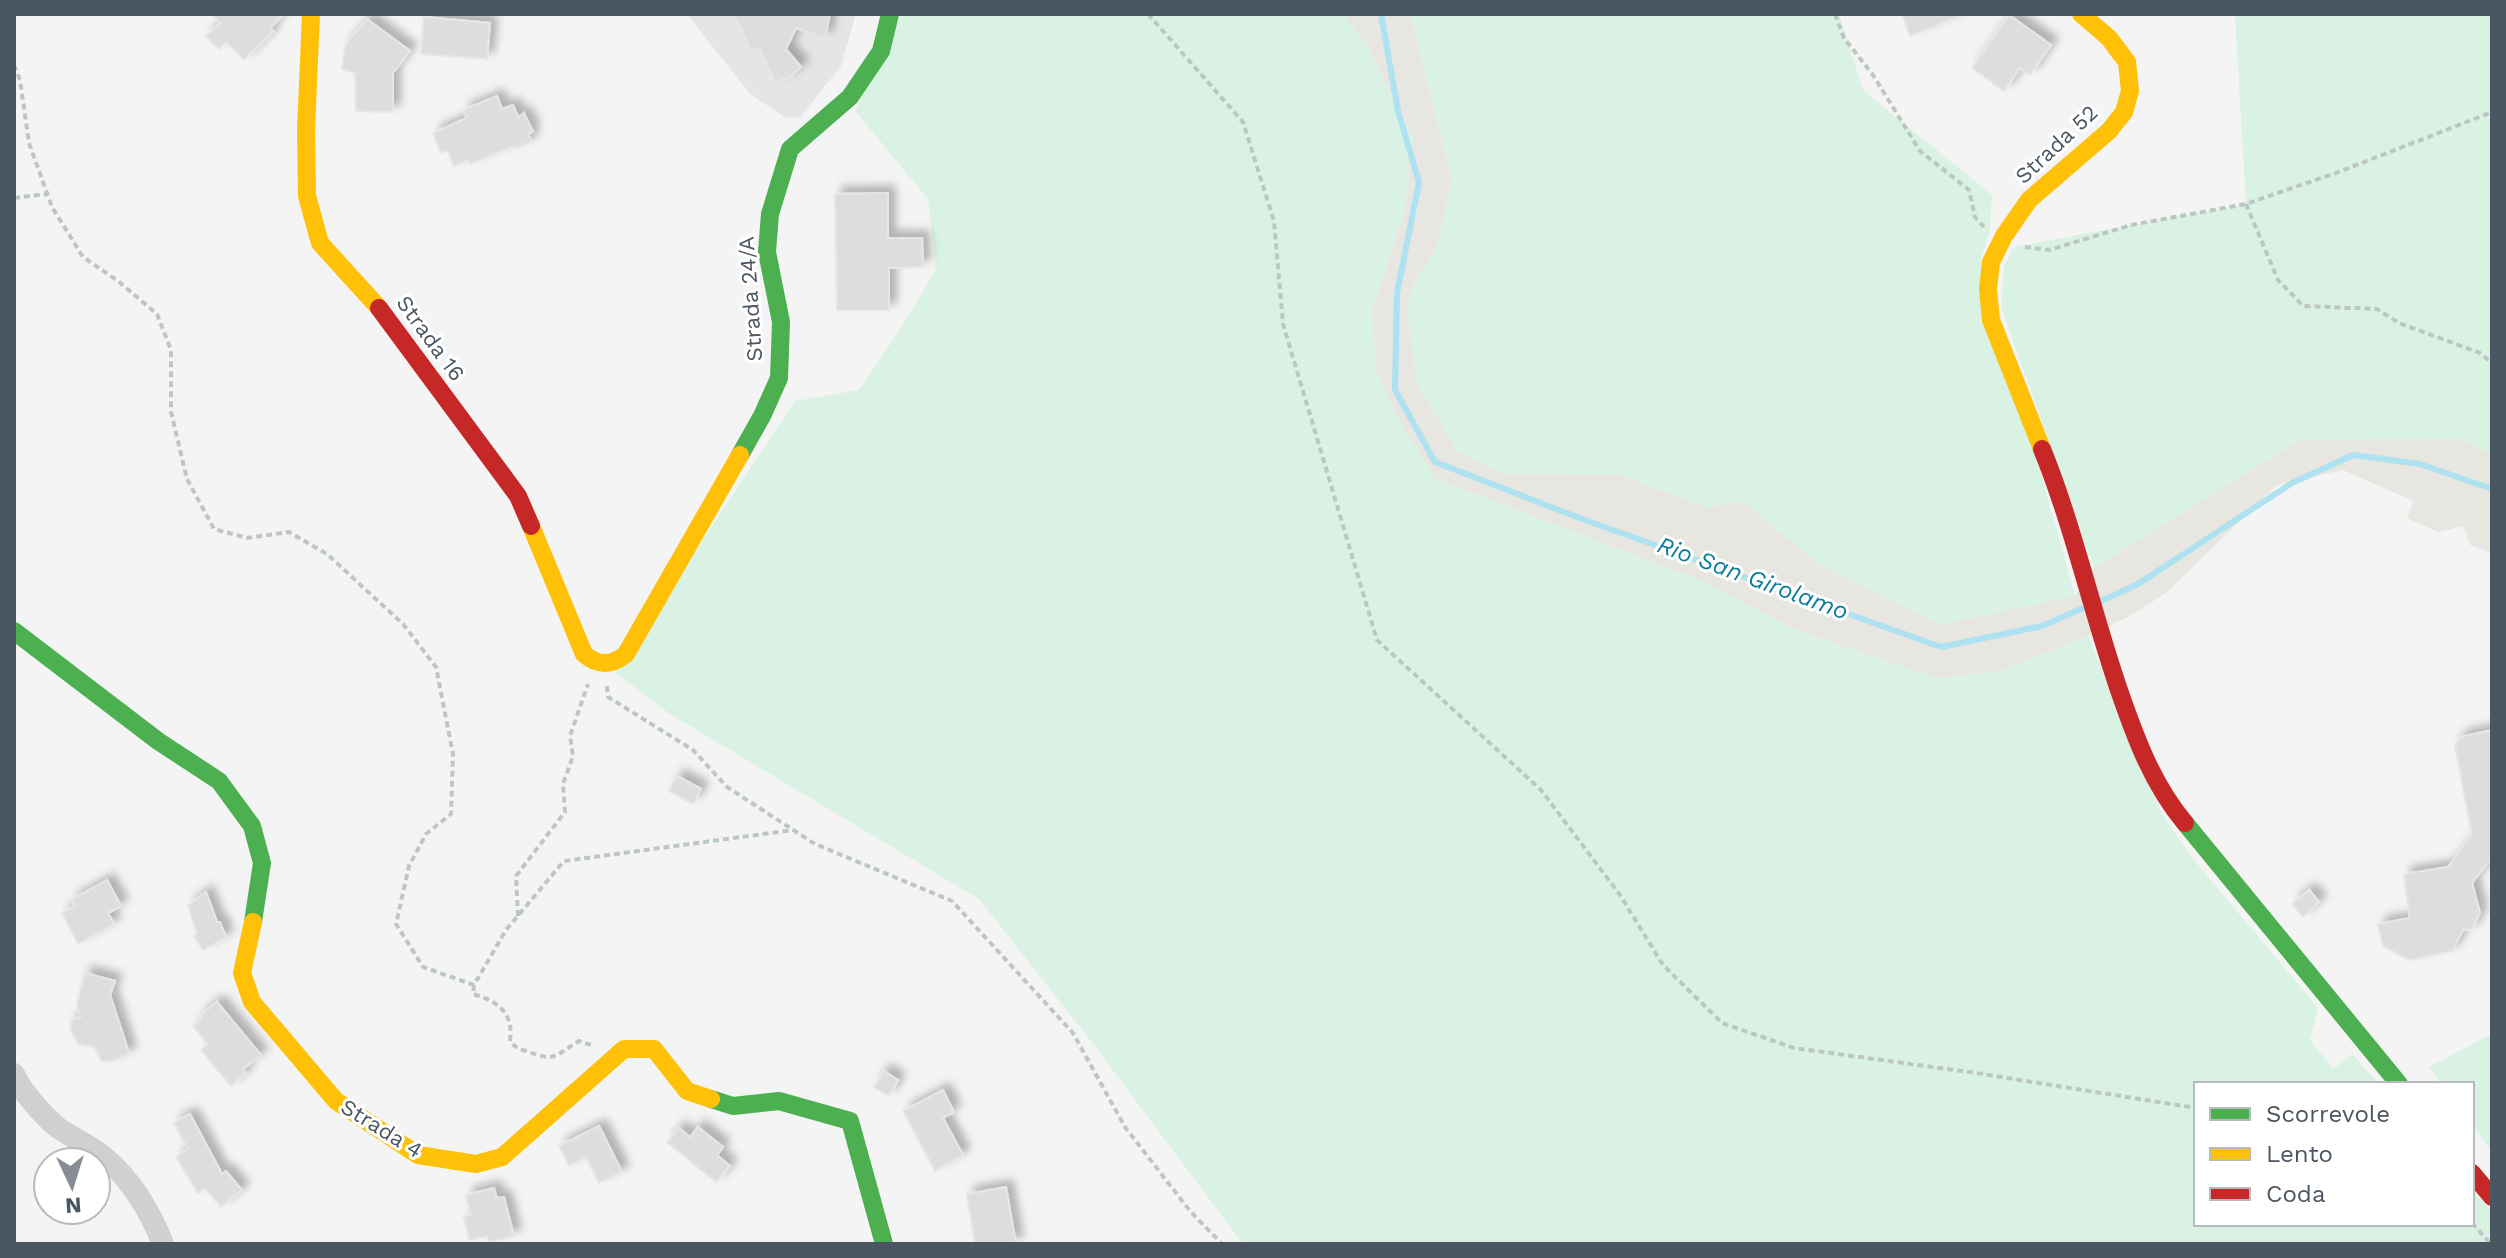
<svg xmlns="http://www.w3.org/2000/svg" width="2506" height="1258" font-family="'Work Sans',sans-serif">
  <defs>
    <filter id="shadow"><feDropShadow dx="7" dy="-7" stdDeviation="4" flood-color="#0004"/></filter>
  </defs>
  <rect width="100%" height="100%" fill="#f4f4f4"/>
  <path fill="#e6e5e6" d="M687,14H855V17L841,66L800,117L786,118L749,93Z"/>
  <g fill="#d9f2e3">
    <path d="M902,14H1343L1365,42L1413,139L1404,213L1372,310L1376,370L1436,479L1697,579L1798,631L1937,678L2000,671L2088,636L2163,816L2194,860L2318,1008L2310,1040L2333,1069L2352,1054L2379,1084H2196V1224H2472V1189L2492,1212V1244H1243L1091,1041L979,899L667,712L615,672L795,401L859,390L901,328L936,270L928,199L855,111Z"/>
    <path d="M1410,14H1839L1863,90L1992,195L1990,229L1981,259L2075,596L1940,625L1821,566L1742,501L1708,508L1620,475L1503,474L1457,451L1417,384L1407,309L1413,284L1436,249L1452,180Z"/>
    <path d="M2235,14H2492V454L2461,439L2300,440L2094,568L2001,307L2004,267L2013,247L2246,204Z"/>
    <path d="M2492,1034V1152L2472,1125V1084H2441L2429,1067Z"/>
  </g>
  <path fill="#e7e6e1" d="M1343,14H1410L1452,180L1436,249L1413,284L1407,309L1417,384L1457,451L1503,474L1620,475L1708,508L1742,501L1821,566L1940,625L2075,596L2094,568L2300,440L2461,439L2492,454V553L2470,545L2463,526L2438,532L2407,518L2413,501L2343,470L2277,485L2166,593L2130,616L2088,636L2000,671L1937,678L1798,631L1697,579L1436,479L1402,427L1376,370L1372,310L1404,213L1413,139L1365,42Z"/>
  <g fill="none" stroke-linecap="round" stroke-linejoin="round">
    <g stroke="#aee2f0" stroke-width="6">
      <path d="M1381,14L1398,111L1419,182L1397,293L1395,390L1435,462L1582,519L1941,647L2042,626L2083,608"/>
      <path d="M2101,601L2138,584L2292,483L2353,455L2420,464L2492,489"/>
    </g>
  </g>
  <g fill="#ddddde" stroke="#e5e6e7" stroke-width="2" filter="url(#shadow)">
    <path d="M211,14H284L270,28L273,31L244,60L226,42L219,49L206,36L220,23Z"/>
    <path d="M734,14H830L825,38L796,28L786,49L801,67L790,77L775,82L760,49L751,51Z"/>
    <path d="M1902,14H1963V15L1910,36Z"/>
    <path d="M2009,15L2051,45L2030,75L2020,68L2004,91L1972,68Z"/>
    <path d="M424,17L490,23L487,59L421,54Z"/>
    <path d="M367,19L410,51L393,73V112L356,111L355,73L342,69L346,44Z"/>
    <path d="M497,96L502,109L513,105L518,117L524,113L533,132L528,134L531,142L515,148L514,146L470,164L468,160L454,166L447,150L441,153L433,133L467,118L463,110Z"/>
    <path d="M888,193V238H922L923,267L889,268V310H837L835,194Z"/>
    <path d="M2492,730V857L2472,883L2480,913L2472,929L2463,930L2452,951L2409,960L2383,946L2378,924L2410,918L2404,874L2448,867L2472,835L2455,745L2461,737Z"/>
    <path d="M677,776L701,789L693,804L669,791Z"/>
    <path d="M107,880L121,906L108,913L114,924L78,944L62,913L75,906L71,900Z"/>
    <path d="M2309,890L2319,902L2303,917L2292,904Z"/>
    <path d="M206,892L217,922H220L226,937L203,950L194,936L197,934L188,905Z"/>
    <path d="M85,973L115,981L110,995L129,1053L111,1062L101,1061L95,1047L78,1044L70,1029L72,1020L81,1017L77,1005Z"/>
    <path d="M217,1002L261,1055L243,1069L246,1073L231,1086L201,1050L208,1044L193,1026L202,1019L200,1016Z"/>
    <path d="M884,1071L898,1080L889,1096L874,1087Z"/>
    <path d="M943,1090L954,1112L943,1118L963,1155L935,1171L903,1111Z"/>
    <path d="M190,1114L222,1174L226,1171L242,1190L221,1207L205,1188L198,1193L176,1157L188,1149L174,1123Z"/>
    <path d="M599,1126L622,1172L599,1183L586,1157L569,1166L559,1146Z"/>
    <path d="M698,1127L723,1147L717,1155L730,1166L716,1182L667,1142L679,1128L690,1137Z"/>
    <path d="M1006,1187L1016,1244H975L967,1194Z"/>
    <path d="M494,1188L497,1198L504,1197L514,1236L489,1242L487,1236L469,1240L464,1217L471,1215L466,1195Z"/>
  </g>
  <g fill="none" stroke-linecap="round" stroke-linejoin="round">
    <g stroke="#bcc7c4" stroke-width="4" stroke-dasharray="6 4" stroke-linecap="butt">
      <path d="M1148,14L1243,122L1274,221L1283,324L1377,640L1541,790L1620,895L1663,965L1722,1023L1794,1048L1976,1073L2196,1108"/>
      <path d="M1835,14L1844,38L1873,75L1920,151L1969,190L1975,217L1984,227"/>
      <path d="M14,65L20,80L29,143L52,207L83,257L118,281L157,314L171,350V412L187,479L214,529L247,538L289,532L327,554L403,624L436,667L453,754L451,814L426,834L409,866L396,924L423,967L474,985L506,930L564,861L793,830"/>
      <path d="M14,198L47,194"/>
      <path d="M2246,204L2278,280L2303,306L2377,309L2399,323L2480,353L2492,363"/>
      <path d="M2025,247L2049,250L2131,225L2246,204L2336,173L2492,112"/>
      <path d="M607,686L608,697L693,750L727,787L815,844L952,901L1073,1033L1125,1127L1190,1211L1222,1244"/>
      <path d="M518,916L516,876L565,812L563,784L573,756L570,736L588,684"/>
      <path d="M474,985L473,994C498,1001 514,1013 510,1041C516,1048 517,1048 526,1051C556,1062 553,1057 579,1041L591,1045"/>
      <path d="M2472,1223L2491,1244"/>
    </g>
    <path stroke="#ced0d2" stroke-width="22" d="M14,1074C21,1091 43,1115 57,1127C72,1138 90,1145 104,1157C131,1179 151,1213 163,1244"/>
    <g stroke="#4caf50" stroke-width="18">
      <path d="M740,455L762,416L779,378L781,322L767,252L770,214L790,149L850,97L881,51L890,14"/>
      <path d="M14,631L158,741L219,781L252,826L262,863L253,922"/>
      <path d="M2185,823L2399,1084"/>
      <path d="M711,1099L733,1106L779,1101L850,1121L884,1244"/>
    </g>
    <g stroke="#ffc107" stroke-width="18">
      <path d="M311,14L306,129L307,196L320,243L379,308"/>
      <path d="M2042,449L1991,320L1988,289L1991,262L2004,236L2029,200L2109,131L2124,112L2130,91L2127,62L2109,38L2081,14"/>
      <path d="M531,526L584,654C598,666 612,666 626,654L740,455"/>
      <path d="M253,922L242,973L252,1002L336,1101L418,1155L476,1164L502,1157L624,1049H654L687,1091L711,1099"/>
    </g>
    <g stroke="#c62828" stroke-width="18">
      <path d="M379,308L518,496L531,526"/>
      <path d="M2042,449C2074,528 2092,612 2120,693C2136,739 2153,785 2185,823"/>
      <path d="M2472,1173L2492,1197"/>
    </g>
  </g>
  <g text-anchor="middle" stroke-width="6" stroke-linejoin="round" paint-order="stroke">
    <g font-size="22" fill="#4a5661" stroke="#fff">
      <text transform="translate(2056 144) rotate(-43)" y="8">Strada 52</text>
      <text transform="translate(750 299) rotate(-94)" y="8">Strada 24/A</text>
      <text transform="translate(431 338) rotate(54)" y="8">Strada 16</text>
      <text transform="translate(382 1128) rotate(32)" y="8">Strada 4</text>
    </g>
    <g font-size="24" font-style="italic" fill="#0c7c9b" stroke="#fff">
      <text transform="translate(1753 578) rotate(20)" y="8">Rio San Girolamo</text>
    </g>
  </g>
  <rect width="2506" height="1258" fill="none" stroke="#4a5661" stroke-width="32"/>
  <rect x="2194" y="1082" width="280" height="144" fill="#ffffff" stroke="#b7bbc0" stroke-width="2"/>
  <rect x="2210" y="1108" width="40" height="12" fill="#4caf50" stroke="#b7bbc0" stroke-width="2"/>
  <text x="2266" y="1122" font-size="24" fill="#4a5661">Scorrevole</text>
  <rect x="2210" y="1148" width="40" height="12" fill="#ffc107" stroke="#b7bbc0" stroke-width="2"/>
  <text x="2266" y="1162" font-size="24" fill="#4a5661">Lento</text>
  <rect x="2210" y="1188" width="40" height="12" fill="#c62828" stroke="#b7bbc0" stroke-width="2"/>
  <text x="2266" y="1202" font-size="24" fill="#4a5661">Coda</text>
  <g transform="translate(72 1186) rotate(176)"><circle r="38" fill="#ffffff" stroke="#b7bbc0" stroke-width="2"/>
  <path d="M0-6L14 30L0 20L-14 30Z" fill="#868d94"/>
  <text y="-12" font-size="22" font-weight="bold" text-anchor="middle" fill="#4a5661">N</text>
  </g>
</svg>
